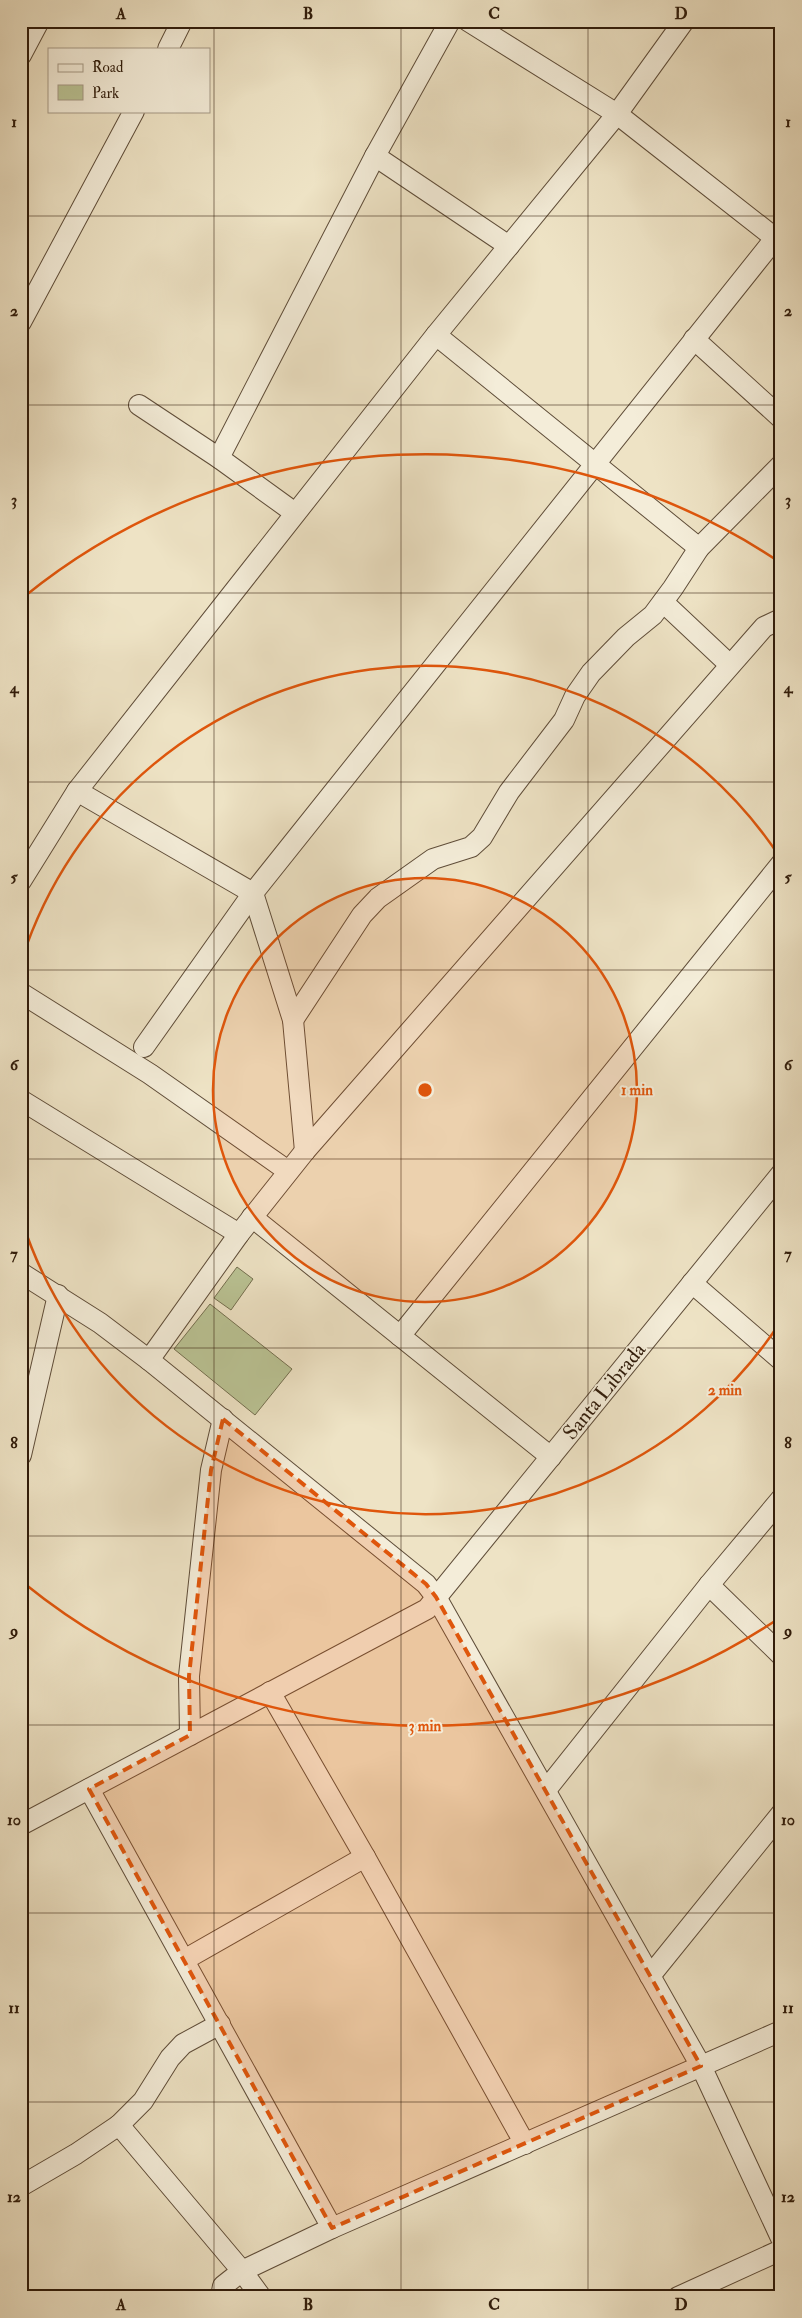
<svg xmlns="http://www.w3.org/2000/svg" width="802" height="2318" font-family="'IM FELL Double Pica',serif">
  <rect width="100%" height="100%" fill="#eee3c5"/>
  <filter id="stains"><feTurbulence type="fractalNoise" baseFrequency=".004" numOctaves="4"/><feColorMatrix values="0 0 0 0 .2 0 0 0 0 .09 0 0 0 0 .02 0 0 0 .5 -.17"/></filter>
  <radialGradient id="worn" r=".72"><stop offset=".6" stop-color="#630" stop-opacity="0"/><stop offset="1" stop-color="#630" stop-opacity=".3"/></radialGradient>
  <g fill="#bac394" stroke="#746f4f">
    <path d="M237,1267L253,1279L231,1310L214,1298Z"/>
    <path d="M210,1304L292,1369L255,1415L174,1349Z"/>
  </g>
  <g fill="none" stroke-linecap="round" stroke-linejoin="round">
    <g stroke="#5f4d39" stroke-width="22">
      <g id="minor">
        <path d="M450,21L375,156L509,246"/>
        <path d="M468,21L617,114L775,238"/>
        <path d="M168,49L182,21"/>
        <path d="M21,55L39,21"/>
        <path d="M21,322L134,111"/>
        <path d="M436,335L699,548"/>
        <path d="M694,339L781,418"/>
        <path d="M139,405L219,458L295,513"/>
        <path d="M219,458L375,156"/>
        <path d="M663,602L730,665"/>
        <path d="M77,791L253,893L293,1020L305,1151"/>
        <path d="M21,881L77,791L436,335L617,114L684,21"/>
        <path d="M21,993L150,1074L288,1171"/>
        <path d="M293,1020L362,915L378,898L433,859L471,847L482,837L509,792L564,720L575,696L591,673L626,637L653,615L673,588L699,548L781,465"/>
        <path d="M144,1047L253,893L781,231"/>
        <path d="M21,1100L239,1234"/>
        <path d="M252,1217L551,1457"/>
        <path d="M21,1273L100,1323L149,1360L426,1584L436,1597L701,2066L781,2238"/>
        <path d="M692,1283L781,1360"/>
        <path d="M400,1336L781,864"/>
        <path d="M149,1360L239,1234L305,1151L764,627L781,619"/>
        <path d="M21,1455L58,1295"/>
        <path d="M709,1585L781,1655"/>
        <path d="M270,1692L365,1857L525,2144"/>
        <path d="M190,1735L189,1676L211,1470L223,1419"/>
        <path d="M89,1789L332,2228"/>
        <path d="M546,1790L709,1585L781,1499"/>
        <path d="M21,1825L427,1609L781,1174"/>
        <path d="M184,1960L365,1857"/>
        <path d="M650,1976L781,1814"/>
        <path d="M119,2125L242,2271L261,2297"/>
        <path d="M21,2186L76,2154L119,2125L143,2101L170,2058L183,2044L220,2024"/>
        <path d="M221,2297L223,2286L242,2271L332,2228L781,2031"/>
        <path d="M678,2297L781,2250"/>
      </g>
    </g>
    <use href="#minor" stroke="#f4edd9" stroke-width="20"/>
  </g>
  <path fill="#df560c" fill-opacity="0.2" stroke="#df560c" stroke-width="4" stroke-dasharray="10 6" stroke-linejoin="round" d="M223,1419L426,1584L436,1597L701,2066L332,2228L89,1789L190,1735L189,1676L211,1470Z"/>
  <path fill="none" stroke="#2f1b0a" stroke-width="1" stroke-opacity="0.55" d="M214,21V2297M401,21V2297M588,21V2297M21,216H781M21,405H781M21,593H781M21,782H781M21,970H781M21,1159H781M21,1348H781M21,1536H781M21,1725H781M21,1913H781M21,2102H781"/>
  <circle cx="425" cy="1090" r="212" fill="#df560c" fill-opacity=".12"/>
  <g fill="none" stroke="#df560c" stroke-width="2.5">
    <circle cx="425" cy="1090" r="212"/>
    <path d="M781 1321A424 424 0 0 1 22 1221M22 959A424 424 0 0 1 781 859"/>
    <path d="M781 1617A636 636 0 0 1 25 1584M25 596A636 636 0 0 1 781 563"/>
  </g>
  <g text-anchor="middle" stroke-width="4" stroke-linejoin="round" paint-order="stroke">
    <g font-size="21" fill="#2f1b0a" stroke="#f4edd9">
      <text transform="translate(604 1391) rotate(-51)" y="7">Santa Librada</text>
    </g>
  </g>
  <circle cx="425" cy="1090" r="8" fill="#df560c" stroke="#f4edd9" stroke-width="2.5"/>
  <g font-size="15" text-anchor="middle" font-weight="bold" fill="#df560c" stroke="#f4edd9" stroke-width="4" stroke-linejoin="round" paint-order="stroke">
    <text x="637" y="1095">1 min</text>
    <text x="725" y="1395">2 min</text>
    <text x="425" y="1731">3 min</text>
  </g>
  <rect width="802" height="2318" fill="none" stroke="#eee3c5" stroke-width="55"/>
  <rect x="48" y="48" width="162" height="65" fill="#f4edd9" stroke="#a59986"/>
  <rect x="58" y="64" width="25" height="8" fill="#f4edd9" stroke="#a59986"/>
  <text x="92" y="72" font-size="15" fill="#2f1b0a">Road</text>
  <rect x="58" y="85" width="25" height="15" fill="#bac394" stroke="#a59986"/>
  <text x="92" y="98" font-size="15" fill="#2f1b0a">Park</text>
  <rect x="28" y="28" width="746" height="2262" fill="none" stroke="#2f1b0a" stroke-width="2"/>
  <g font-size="16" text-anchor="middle" font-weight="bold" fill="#2f1b0a">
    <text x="121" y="19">A</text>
    <text x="308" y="19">B</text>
    <text x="494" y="19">C</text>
    <text x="681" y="19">D</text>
    <text x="14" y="127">1</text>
    <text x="788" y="127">1</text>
    <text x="14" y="316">2</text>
    <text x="788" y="316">2</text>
    <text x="14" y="505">3</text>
    <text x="788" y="505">3</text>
    <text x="14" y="693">4</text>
    <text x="788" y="693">4</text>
    <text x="14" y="882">5</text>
    <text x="788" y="882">5</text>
    <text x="14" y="1070">6</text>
    <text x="788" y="1070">6</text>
    <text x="14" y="1259">7</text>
    <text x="788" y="1259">7</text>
    <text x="14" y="1448">8</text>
    <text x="788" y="1448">8</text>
    <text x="14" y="1636">9</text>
    <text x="788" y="1636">9</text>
    <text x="14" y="1825">10</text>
    <text x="788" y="1825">10</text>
    <text x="14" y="2013">11</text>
    <text x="788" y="2013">11</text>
    <text x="14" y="2202">12</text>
    <text x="788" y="2202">12</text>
    <text x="121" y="2310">A</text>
    <text x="308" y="2310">B</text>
    <text x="494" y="2310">C</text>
    <text x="681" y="2310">D</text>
  </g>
  <rect width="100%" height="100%" filter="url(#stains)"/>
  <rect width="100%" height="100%" fill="url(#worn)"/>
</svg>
